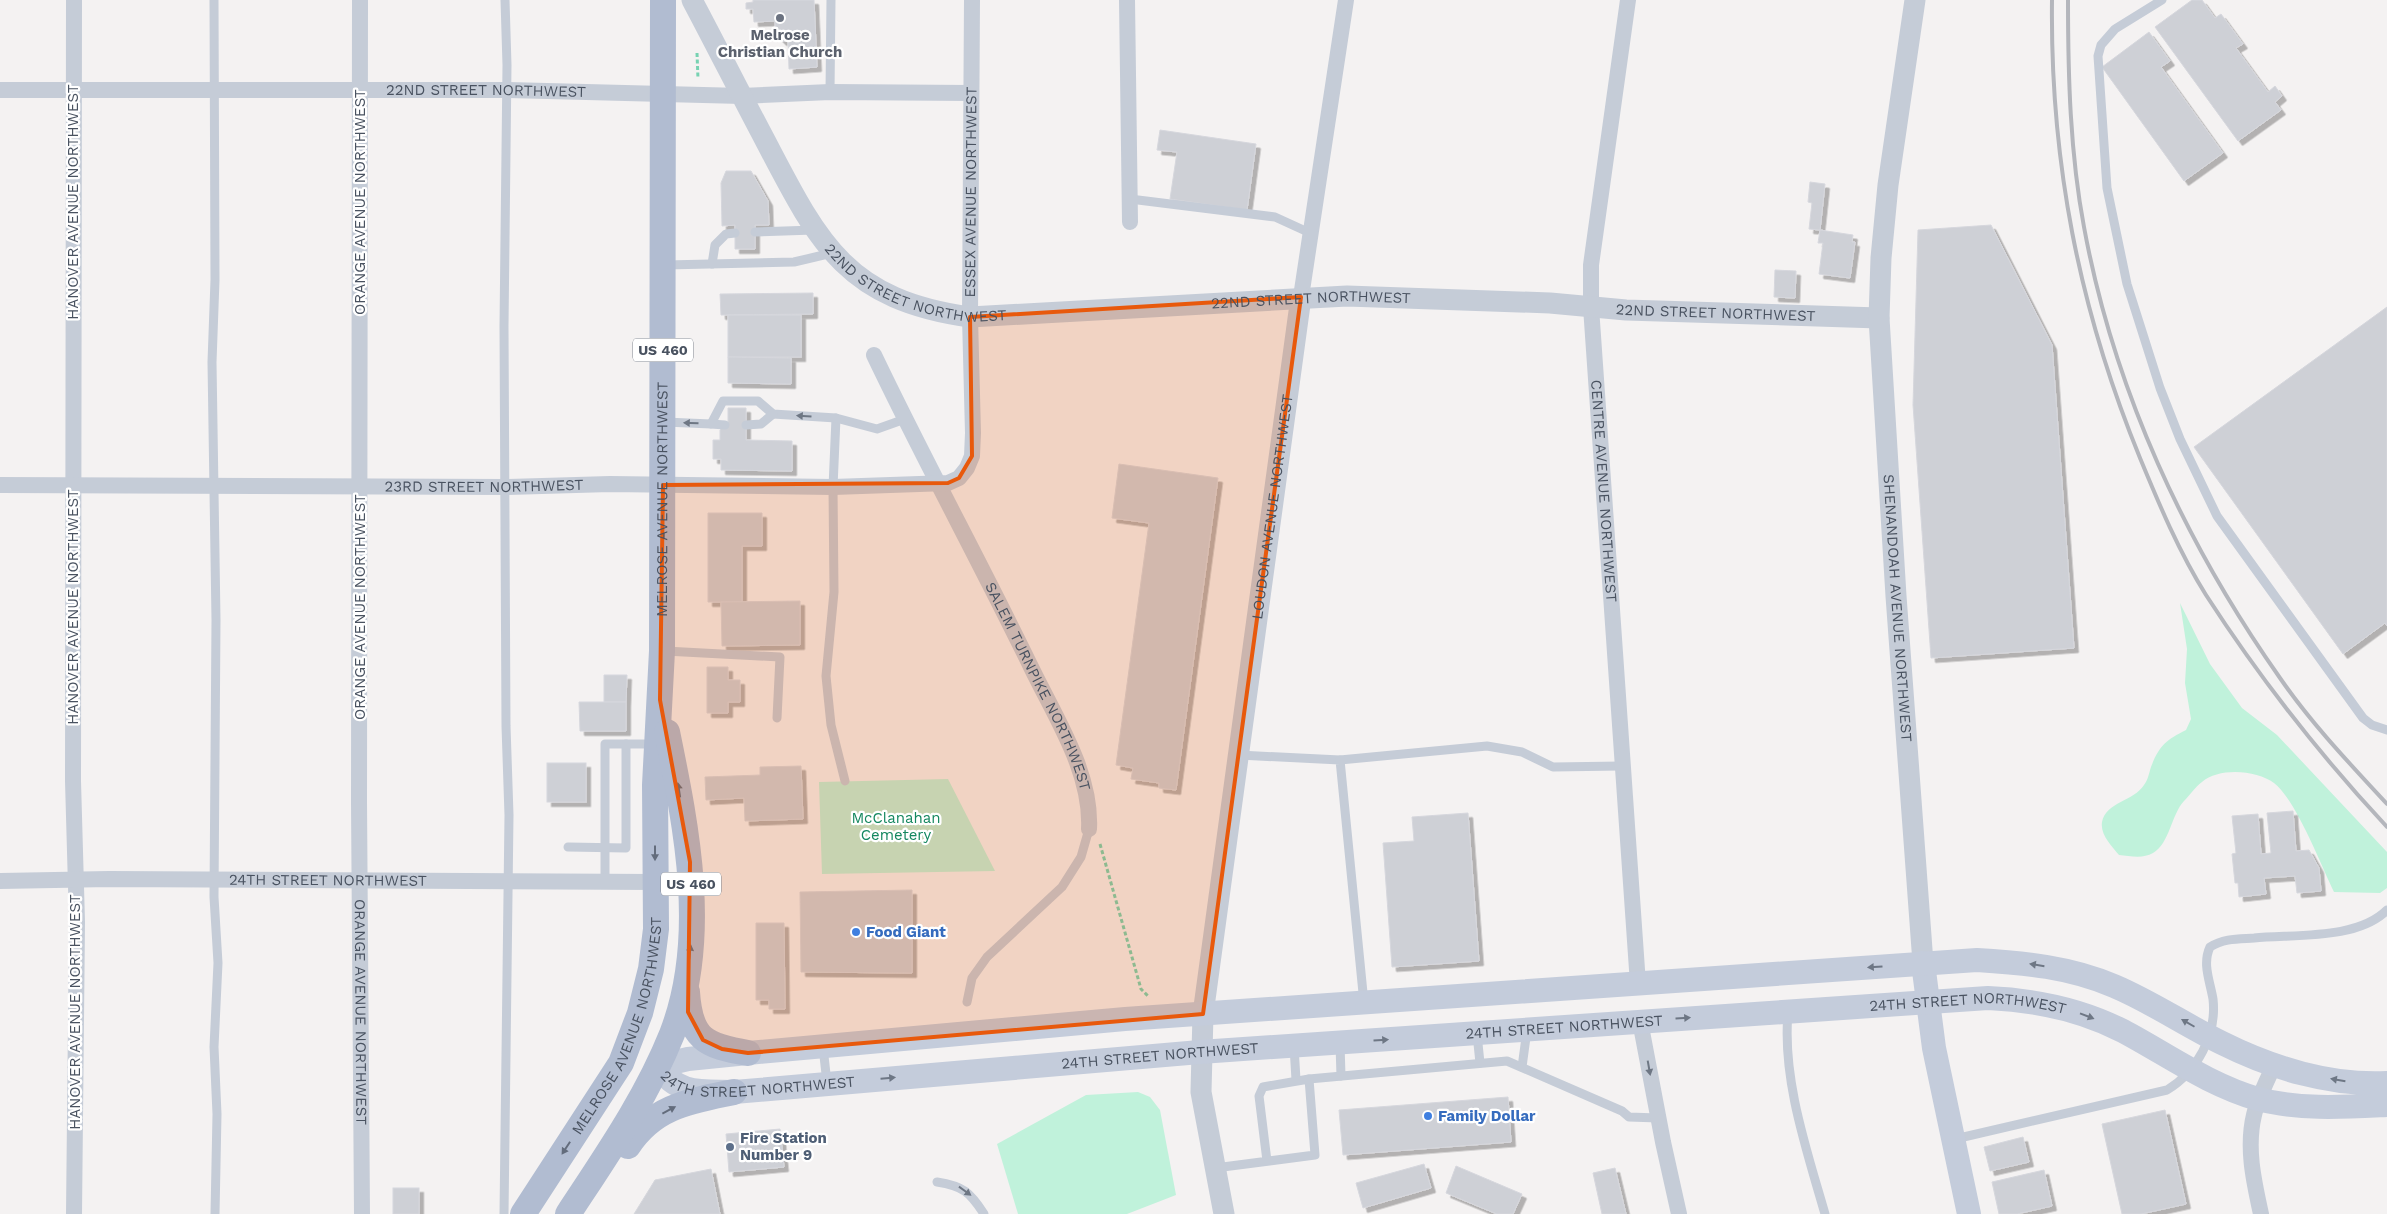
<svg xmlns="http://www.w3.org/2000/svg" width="2387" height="1214" font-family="'Work Sans',sans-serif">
  <defs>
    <filter id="shadow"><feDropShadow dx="4.5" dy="4.5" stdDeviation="0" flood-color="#0004"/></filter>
  </defs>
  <rect width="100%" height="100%" fill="#f4f2f2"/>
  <g fill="#c0f2db">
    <path d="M2180,603L2210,664L2242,708L2277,735L2387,852V888L2380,893L2334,892C2321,865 2296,800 2274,783C2257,770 2219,767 2202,782C2195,787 2190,795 2184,801C2171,815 2170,843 2153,853C2143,859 2130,856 2119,855C2112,846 2100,835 2102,822C2106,802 2134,801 2144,785C2148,780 2149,773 2151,767C2159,746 2166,740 2186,730L2191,719L2185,683L2187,649Z"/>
    <path d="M948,779L995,871L822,874L819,782Z"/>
    <path d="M1138,1092L1150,1097L1160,1110L1176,1195L1127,1214H1018L997,1144L1086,1095Z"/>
  </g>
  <g fill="#ced0d6" stroke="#d6d7dd" filter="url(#shadow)">
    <path d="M753,0H814L817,67L789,69L788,41H782L776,35L775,21L754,22L753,9H746V3L753,2Z"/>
    <path d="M2192,0H2202L2215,18L2221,14L2243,44L2236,48L2268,92L2275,86L2282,96L2275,102L2281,110L2238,141L2155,27Z"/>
    <path d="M2149,32L2170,61L2161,67L2223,153L2184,181L2102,67Z"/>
    <path d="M1160,130L1256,144L1247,210L1170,199L1177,152L1157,150Z"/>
    <path d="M726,171H751L768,201L769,225H755V249H735V225L722,226L721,183Z"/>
    <path d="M1810,182L1825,184L1820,230L1809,229L1812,203L1808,202Z"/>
    <path d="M1991,225L2052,345L2074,648L1931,658L1913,405L1918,230Z"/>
    <path d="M1820,230L1853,235L1852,242H1855L1850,278L1819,274L1823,243H1818Z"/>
    <path d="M1775,270L1796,271L1795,298L1774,297Z"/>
    <path d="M813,293V314L721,315L720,294Z"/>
    <path d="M2387,307V626L2385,623L2343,654L2194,447Z"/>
    <rect x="728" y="315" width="73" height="42"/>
    <path d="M728,357L791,358V384L728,383Z"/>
    <path d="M728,408H746V440L792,441V471L721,470V459H713V440H720V430L728,422Z"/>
    <path d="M1119,464L1218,478L1176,790L1159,788V783L1131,779L1133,768L1116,765L1149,523L1112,518Z"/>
    <path d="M708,513H762V546H742V602H708Z"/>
    <path d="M800,601V645L722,646L721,602Z"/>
    <path d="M707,667H728V680H740V702H728V713H707Z"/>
    <path d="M604,675H627L626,702H604Z"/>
    <path d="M579,702H626V731H580Z"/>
    <rect x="547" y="763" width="39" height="39"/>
    <path d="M801,766L803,819L745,821L744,798L706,800L705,777L760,775V767Z"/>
    <path d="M2293,811L2296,851L2309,850L2319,868L2321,891L2297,893L2295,876L2264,878L2266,894L2239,897L2238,883H2235L2232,854L2236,853L2232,816L2258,814L2261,854L2271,853L2267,813Z"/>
    <path d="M1468,813L1479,961L1392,967L1383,843L1414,841L1412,817Z"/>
    <path d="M912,890V973L801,972L800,892Z"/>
    <path d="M756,923H784L785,1009H769V1000H756Z"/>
    <path d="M1508,1097L1511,1142L1343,1155L1339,1110Z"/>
    <path d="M2165,1110L2186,1204L2141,1214H2122L2102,1124Z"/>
    <path d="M780,1129L784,1167L729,1172L726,1134Z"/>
    <path d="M2023,1137L2029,1162L1990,1171L1984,1147Z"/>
    <path d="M1424,1164L1431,1188L1363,1208L1356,1183Z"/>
    <path d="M1456,1166L1522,1194L1513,1214H1497L1446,1193Z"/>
    <path d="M1615,1168L1626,1214H1602L1593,1173Z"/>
    <path d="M711,1169L720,1214H634L655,1180Z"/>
    <path d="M2044,1170L2052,1206L2017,1214H1999L1992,1182Z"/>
    <rect x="393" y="1188" width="26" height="26"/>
  </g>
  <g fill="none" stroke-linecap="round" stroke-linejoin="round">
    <g stroke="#77d2b2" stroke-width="3" stroke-dasharray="4 2.5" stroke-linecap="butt">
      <path d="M697,53L698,79"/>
      <path d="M1100,844L1141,989L1148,996"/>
    </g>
    <g stroke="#c5ccd7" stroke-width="9">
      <path d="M214,0L215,280L212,362L216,620L214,897L218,963L214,1047L217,1114L215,1214"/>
      <path d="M2162,0L2115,29L2101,45L2098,56L2107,188L2127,284L2160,388L2180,439L2217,516L2363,718L2372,725L2387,730"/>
      <path d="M830,92L831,0"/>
      <path d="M1130,199L1275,217L1310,233"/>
      <path d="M755,232L814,230"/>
      <path d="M712,264L715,245L726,234L735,233"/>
      <path d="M666,265L794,262L832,253"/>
      <path d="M836,418L833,487L834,592L826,676L831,725L845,781"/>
      <path d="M665,422L711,424L723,401H758L773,414L836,418L877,429L905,419"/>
      <path d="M711,424L725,425"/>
      <path d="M746,425L761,424L773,414"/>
      <path d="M665,651L780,657L777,718"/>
      <path d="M1239,755L1340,760L1364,1003"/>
      <path d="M1340,760L1487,746L1522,752L1553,767L1621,766"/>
      <path d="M568,847L626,848V744"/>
      <path d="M605,881V744H654"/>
      <path d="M967,1002L972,978L987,957L1062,887L1081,857L1089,829"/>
      <path d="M1788,1013C1782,1079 1807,1151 1825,1214"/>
      <path d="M1477,1034L1480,1063"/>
      <path d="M1340,1044L1341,1076"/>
      <path d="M1294,1046L1296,1080"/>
      <path d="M823,1047L827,1083"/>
      <path d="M1522,1067L1527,1030"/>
      <path d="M1309,1079L1507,1061L1622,1111L1629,1117L1658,1118"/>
      <path d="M1955,1139L2167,1090C2197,1072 2217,1035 2213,999C2210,981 2202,964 2210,947C2224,938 2239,939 2254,938C2295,934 2357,940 2387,910"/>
      <path d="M1215,1168L1315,1155L1309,1079L1263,1087L1259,1096L1267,1161"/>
      <path d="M937,1182C963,1186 970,1192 984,1214"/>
      <path d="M504,1214L509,815L506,726L504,326L507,65L505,0"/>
    </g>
    <g stroke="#c5ccd7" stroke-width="16">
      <path d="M74,0L73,781L77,922L74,1214"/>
      <path id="s1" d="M360,0L359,802L362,1214"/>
      <path d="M1127,0L1130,222"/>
      <path id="s2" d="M1628,0L1591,265V307L1638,984"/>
      <path id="s3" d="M0,90H507L742,96L830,92L971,93"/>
      <path d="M1301,297L1346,0"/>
      <path id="s4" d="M874,355C924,460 980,562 1031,667C1055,717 1092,772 1089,829"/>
      <path id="s5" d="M0,485L506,487L610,484L833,487L948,483L959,478L967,468L972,456L973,433L970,317L972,0"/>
      <path id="s6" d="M0,881L109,879L655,882"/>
      <path d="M1640,1021L1663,1142L1679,1214"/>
      <path d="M2261,1214C2254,1182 2246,1148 2254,1115C2258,1098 2267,1081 2274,1065"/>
    </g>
    <g stroke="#c5ccd7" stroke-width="21">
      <path id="s7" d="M692,0C717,47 741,95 766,142C819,244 847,300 970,317L1347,296L1550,303L1626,310L1879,318"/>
      <path id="s8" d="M1915,0L1888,185L1881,258L1879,318L1896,596L1923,963"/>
      <path id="s9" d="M1224,1214L1201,1092L1203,1014L1301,297"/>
    </g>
    <g stroke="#c4ccdb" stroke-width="24">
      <path d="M1923,963L1934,1048L1969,1214"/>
      <path id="s10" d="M2387,1083C2331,1086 2272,1068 2222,1043C2185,1025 2152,1002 2114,986C2070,967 2025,963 1977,960L1125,1019L748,1053L688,1059L658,1066C678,1096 702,1091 734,1092L1200,1052L1988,998C2035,1000 2080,1009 2123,1031C2168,1055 2209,1085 2258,1099C2299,1110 2345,1107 2387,1105"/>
    </g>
    <g stroke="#b1bcd1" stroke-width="26">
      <path d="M687,992C690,1039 705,1046 748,1053"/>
      <path d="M628,1146C654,1106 691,1101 734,1092"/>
      <path id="s11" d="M523,1214L621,1063L640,1013L651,969L656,929L655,785L662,651L663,0"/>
      <path d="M568,1214C606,1156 646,1099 672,1034C709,939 687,829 667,732"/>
    </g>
    <g stroke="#b4b6bc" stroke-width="4">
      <path d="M2052,0C2050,161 2079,309 2140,458C2159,504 2179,552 2206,595C2259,677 2320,755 2387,827"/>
      <path d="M2068,0C2068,75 2070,153 2084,227C2114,390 2185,543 2280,678C2311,723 2350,764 2387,804"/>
    </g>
  </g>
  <defs><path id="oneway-solid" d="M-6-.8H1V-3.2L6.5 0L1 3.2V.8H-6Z" transform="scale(1.25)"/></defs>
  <g fill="#6e7784">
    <use href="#oneway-solid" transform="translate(804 416) rotate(-176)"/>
    <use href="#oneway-solid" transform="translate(691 423) rotate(-178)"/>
    <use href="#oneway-solid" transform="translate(1649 1068) rotate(80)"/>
    <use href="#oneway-solid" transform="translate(965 1191) rotate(36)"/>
  </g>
  <g fill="#636c7c">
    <use href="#oneway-solid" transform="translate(679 790) rotate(-99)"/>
    <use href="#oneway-solid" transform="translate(655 853) rotate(90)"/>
    <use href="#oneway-solid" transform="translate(690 952) rotate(-84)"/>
    <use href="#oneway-solid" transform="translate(669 1110) rotate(-28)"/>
    <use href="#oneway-solid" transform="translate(566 1148) rotate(123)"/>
  </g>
  <g fill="#6e7785">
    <use href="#oneway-solid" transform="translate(2037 965) rotate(-171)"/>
    <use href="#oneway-solid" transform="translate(1875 967) rotate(176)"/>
    <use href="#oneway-solid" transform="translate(2087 1016) rotate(21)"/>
    <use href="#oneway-solid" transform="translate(1683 1018) rotate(-4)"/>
    <use href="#oneway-solid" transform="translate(2188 1023) rotate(-150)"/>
    <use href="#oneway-solid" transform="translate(1381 1040) rotate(-4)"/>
    <use href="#oneway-solid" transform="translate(888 1078) rotate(-5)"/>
    <use href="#oneway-solid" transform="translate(2338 1080) rotate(-170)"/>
  </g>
  <path fill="#e8590c" fill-opacity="0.2" stroke="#e8590c" stroke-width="4" stroke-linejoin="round" d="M1301,297L1203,1014L748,1053L722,1049L703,1040L688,1012L690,862L660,700L663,485L948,483L959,478L972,456L970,317Z"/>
  <circle fill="#6b7280" stroke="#fff" stroke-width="2" cx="780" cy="18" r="5"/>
  <g fill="#3f7fe0" stroke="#fff" stroke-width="2">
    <circle cx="856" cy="932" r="5"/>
    <circle cx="1428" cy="1116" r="5"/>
  </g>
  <circle fill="#5c6f8a" stroke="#fff" stroke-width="2" cx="730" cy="1147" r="5"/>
  <g text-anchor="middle" stroke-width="4.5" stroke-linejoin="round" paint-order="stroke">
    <g fill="#fff" stroke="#808690" stroke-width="1">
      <rect x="633" y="338.5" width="60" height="23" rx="4"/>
      <rect x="661" y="872.5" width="60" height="23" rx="4"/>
    </g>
    <g font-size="14" font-weight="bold" fill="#495260">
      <text x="663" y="355">US 460</text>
      <text x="691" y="889">US 460</text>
    </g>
    <g font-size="15" font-weight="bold" fill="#5b616d" stroke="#fff">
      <text x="780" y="40">Melrose<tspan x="780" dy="17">Christian Church</tspan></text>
    </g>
    <g font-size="15" fill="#495260" stroke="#fff">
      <text dy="5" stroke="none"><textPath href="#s3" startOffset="486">22ND STREET NORTHWEST</textPath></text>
      <text dy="5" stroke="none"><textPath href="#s5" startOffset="1250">ESSEX AVENUE NORTHWEST</textPath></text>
      <text transform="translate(73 202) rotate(-90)" y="5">HANOVER AVENUE NORTHWEST</text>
      <text transform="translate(360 202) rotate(-90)" y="5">ORANGE AVENUE NORTHWEST</text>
      <text dy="5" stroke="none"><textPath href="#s7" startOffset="381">22ND STREET NORTHWEST</textPath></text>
      <text dy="5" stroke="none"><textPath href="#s7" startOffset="786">22ND STREET NORTHWEST</textPath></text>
      <text dy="5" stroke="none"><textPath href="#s7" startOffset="1191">22ND STREET NORTHWEST</textPath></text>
      <text dy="5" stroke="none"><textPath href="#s5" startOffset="484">23RD STREET NORTHWEST</textPath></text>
      <text dy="5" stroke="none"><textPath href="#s2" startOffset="494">CENTRE AVENUE NORTHWEST</textPath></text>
      <text dy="5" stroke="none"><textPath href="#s11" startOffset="749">MELROSE AVENUE NORTHWEST</textPath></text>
      <text dy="5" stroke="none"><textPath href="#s9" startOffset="714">LOUDON AVENUE NORTHWEST</textPath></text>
      <text transform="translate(73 607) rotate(-90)" y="5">HANOVER AVENUE NORTHWEST</text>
      <text transform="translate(360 607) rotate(-90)" y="5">ORANGE AVENUE NORTHWEST</text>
      <text dy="5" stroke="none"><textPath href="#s8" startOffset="611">SHENANDOAH AVENUE NORTHWEST</textPath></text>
      <text dy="5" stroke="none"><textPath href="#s4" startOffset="370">SALEM TURNPIKE NORTHWEST</textPath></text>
      <text dy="5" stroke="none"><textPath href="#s6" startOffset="328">24TH STREET NORTHWEST</textPath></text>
      <text dy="5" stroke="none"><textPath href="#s10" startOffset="3080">24TH STREET NORTHWEST</textPath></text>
      <text transform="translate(75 1012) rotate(-90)" y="5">HANOVER AVENUE NORTHWEST</text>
      <text dy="5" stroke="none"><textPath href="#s1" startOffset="1012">ORANGE AVENUE NORTHWEST</textPath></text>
      <text dy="5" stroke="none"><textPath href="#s11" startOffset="214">MELROSE AVENUE NORTHWEST</textPath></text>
      <text dy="5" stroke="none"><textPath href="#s10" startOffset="2675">24TH STREET NORTHWEST</textPath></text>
      <text dy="5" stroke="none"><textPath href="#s10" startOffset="2270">24TH STREET NORTHWEST</textPath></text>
      <text dy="5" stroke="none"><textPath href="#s10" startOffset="1865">24TH STREET NORTHWEST</textPath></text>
    </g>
    <g font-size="15" fill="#14875f" stroke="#fff">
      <text x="896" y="823">McClanahan<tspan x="896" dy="17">Cemetery</tspan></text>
    </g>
    <g font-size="15" font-weight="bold" fill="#366cbe" stroke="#fff" text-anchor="start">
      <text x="866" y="937">Food Giant</text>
      <text x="1438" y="1121">Family Dollar</text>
    </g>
    <g font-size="15" font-weight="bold" fill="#4e5e75" stroke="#fff" text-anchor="start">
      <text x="740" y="1143">Fire Station<tspan x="740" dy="17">Number 9</tspan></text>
    </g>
  </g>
</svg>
